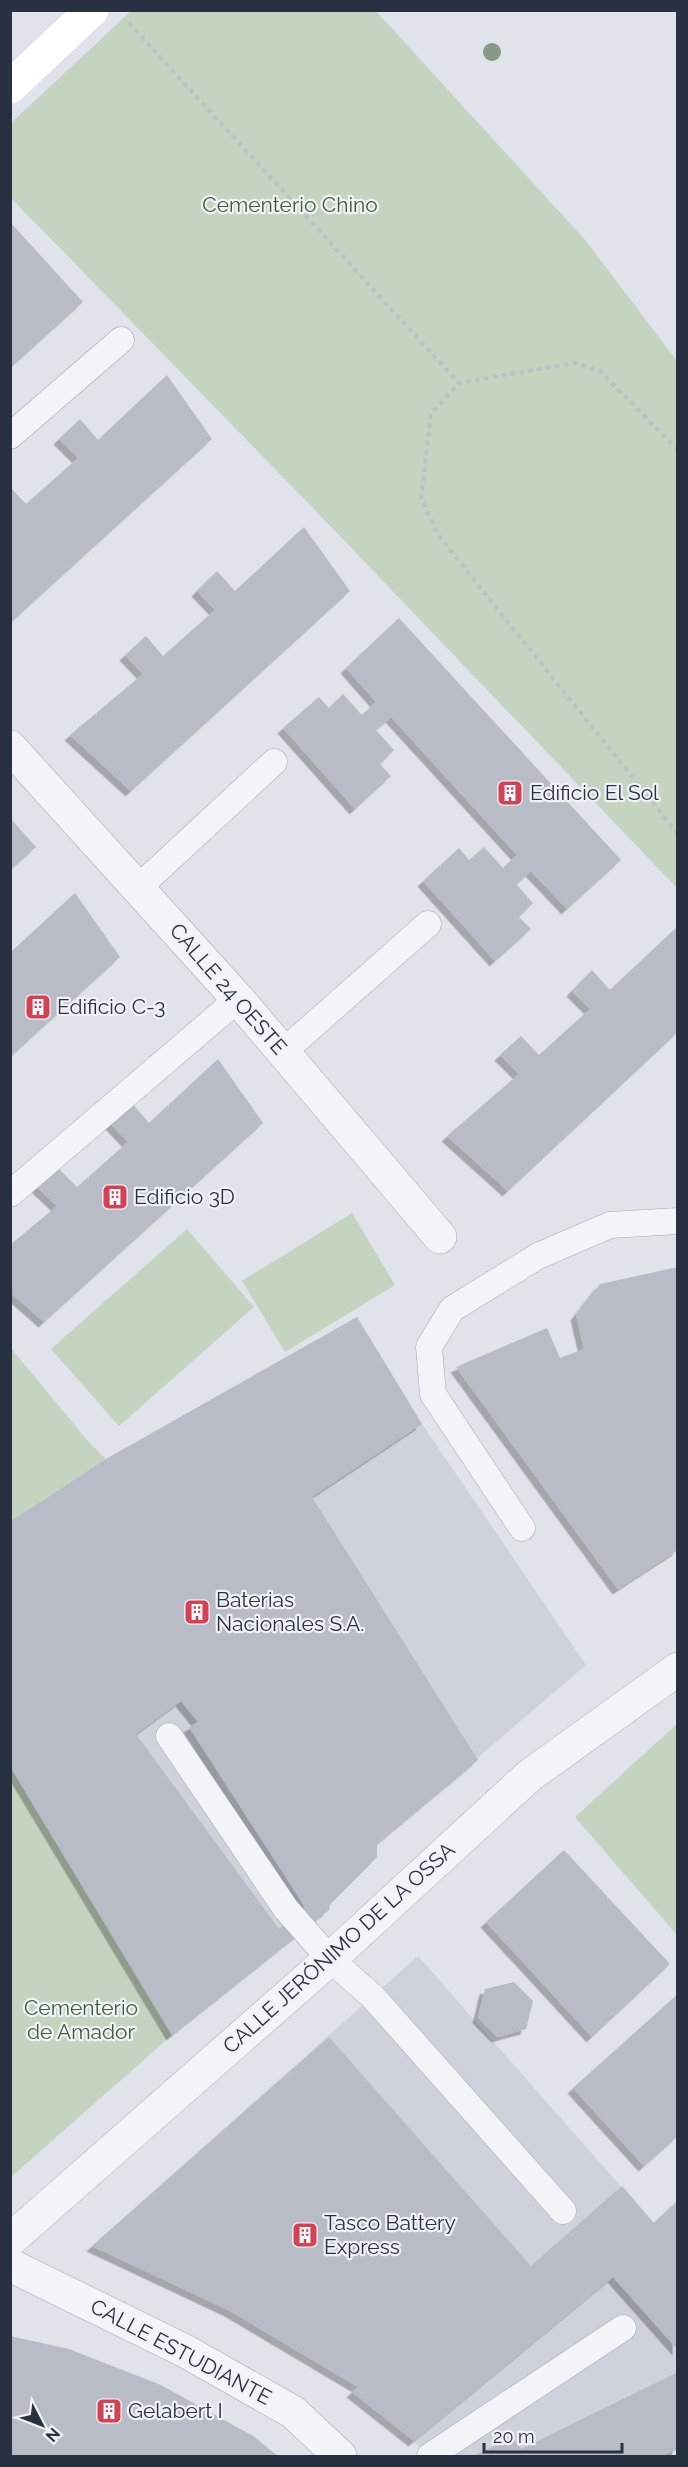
<svg xmlns="http://www.w3.org/2000/svg" width="688" height="2467" font-family="Raleway,sans-serif">
  <defs>
    <filter id="shadow"><feDropShadow dx="-5.5" dy="5.5" stdDeviation="0" flood-color="#0004"/></filter>
  </defs>
  <rect width="100%" height="100%" fill="#e0e3e9"/>
  <g fill="#ced2db">
    <path d="M357,1317L422,1424L586,1665L377,1844V1857L330,1904L329,1910L172,2035L11,1766V1522L106,1459Z"/>
    <path d="M418,1956L653,2223L677,2200V2450L664,2456H428L414,2441L352,2392L357,2386L230,2311L92,2246Z"/>
  </g>
  <g fill="#c5d3c1">
    <path d="M131,11H376L586,241L677,361V888L314,509L11,198V123Z"/>
    <path d="M352,1213L395,1285L285,1352L242,1281Z"/>
    <path d="M187,1229L254,1307L119,1426L51,1349Z"/>
    <path d="M10,1347L87,1440L106,1459L11,1522Z"/>
    <path d="M677,1724V1935L575,1817Z"/>
    <path d="M10,1766L172,2035L11,2177H10Z"/>
  </g>
  <g fill="#b7bcc6" fill-rule="evenodd" filter="url(#shadow)">
    <path d="M10,222L83,302L10,368Z"/>
    <path d="M167,375L212,439L10,623V487L26,504L78,458L59,439L80,419L98,440Z"/>
    <path d="M304,527L350,591L131,791L70,735L143,674L125,655L146,636L163,656L215,610L197,591L217,571L235,591Z"/>
    <path d="M399,618L621,860L567,909L531,871L516,884L533,903L519,917L531,929L495,961L423,881L459,848L469,860L484,847L503,868L517,855L391,717L376,730L394,750L380,764L391,776L355,809L283,728L319,697L329,708L343,694L362,715L376,702L346,668Z"/>
    <path d="M10,818L36,847L10,870Z"/>
    <path d="M75,893L120,957L10,1057V953Z"/>
    <path d="M678,926V1032L508,1191L447,1136L519,1074L500,1055L521,1036L539,1055L590,1009L572,991L592,970L610,990Z"/>
    <path d="M218,1059L263,1123L44,1322L10,1292V1245L57,1206L37,1187L58,1168L77,1187L128,1142L110,1123L131,1102L149,1123Z"/>
    <path d="M678,1267V1550L618,1589L456,1367L547,1328L560,1358L584,1349L576,1315L600,1284Z"/>
    <path d="M357,1317L422,1424L312,1497L478,1760L377,1844V1857L330,1904L329,1910L172,2035L10,1766V1522L106,1459ZM181,1701L198,1722L189,1727L305,1907L279,1929L136,1734Z"/>
    <path d="M564,1850L670,1964L592,2037L486,1922Z"/>
    <path d="M514,1982L533,2001L526,2029L497,2037L478,2018L485,1989Z"/>
    <path d="M678,1994V2136L644,2166L573,2088Z"/>
    <path d="M329,2037L531,2266L622,2186L654,2223L678,2201V2350L613,2277L414,2441L352,2392L358,2387L230,2311L92,2246Z"/>
    <path d="M10,2336L69,2349L161,2385L253,2436L278,2456H10Z"/>
    <path d="M678,2372V2449L662,2456H473L512,2437L521,2449Z"/>
  </g>
  <g fill="none" stroke-linecap="round" stroke-linejoin="round">
    <g stroke="#a5aab3" stroke-width="27">
      <g id="lane">
        <path d="M10,436L121,340"/>
        <path d="M139,887L274,762"/>
        <path d="M283,1052L428,924"/>
        <path d="M10,1194L238,999"/>
        <path d="M522,1528L433,1394L429,1347L452,1309L538,1256L610,1225L678,1221"/>
        <path d="M169,1736L286,1909L330,1959L373,1997L563,2211"/>
        <path d="M430,2456L623,2328"/>
      </g>
    </g>
    <g stroke="#a5aab3" stroke-width="34">
      <g id="street">
        <path d="M10,747L238,999L440,1237"/>
        <path d="M10,2240L330,1959L529,1776L678,1669"/>
        <path d="M10,2265L185,2351L293,2412L340,2456"/>
      </g>
    </g>
    <g stroke="#bec1c8" stroke-width="4" stroke-dasharray="4.5 4.5" stroke-linecap="butt">
      <path d="M129,23L459,383"/>
      <path d="M678,450L600,371L574,363L459,383L431,414L421,498L438,535L678,834"/>
    </g>
    <use href="#lane" stroke="#f3f4f7" stroke-width="26"/>
    <use href="#street" stroke="#f3f4f7" stroke-width="33"/>
    <path stroke="#fff" stroke-width="33" d="M10,87L92,10"/>
  </g>
  <circle fill="#869986" cx="492" cy="52" r="9"/>
  <defs>
    <g id="building-square" transform="scale(1.35)"><rect x="-9" y="-9" width="18" height="18" rx="4" fill="#d14255" stroke="#f0f2f7"/><path d="M-4-6H4V6H1V3H-1V6H-4ZM-2.5-4.3h1.7v1.8h-1.7ZM.8-4.3h1.7v1.8H.8ZM-2.5-1h1.7V.8h-1.7ZM.8-1h1.7V.8H.8Z" fill="#fff"/></g>
  </defs>
  <g fill-rule="evenodd">
    <use href="#building-square" x="510" y="793"/>
    <use href="#building-square" x="38" y="1007"/>
    <use href="#building-square" x="115" y="1197"/>
    <use href="#building-square" x="197" y="1612"/>
    <use href="#building-square" x="305" y="2235"/>
    <use href="#building-square" x="109" y="2411"/>
  </g>
  <g text-anchor="middle" stroke-width="4.5" stroke-linejoin="round" paint-order="stroke">
    <g font-size="21" fill="#3c5d35" stroke="#f0f2f7">
      <text x="290" y="212">Cementerio Chino</text>
      <text x="81" y="2015">Cementerio<tspan x="81" dy="24">de Amador</tspan></text>
    </g>
    <g font-size="21" fill="#283141" stroke="#f0f2f7" text-anchor="start">
      <text x="530" y="800">Edificio El Sol</text>
      <text x="57" y="1014">Edificio C-3</text>
      <text x="134" y="1204">Edificio 3D</text>
      <text x="216" y="1607">Baterias<tspan x="216" dy="24">Nacionales S.A.</tspan></text>
      <text x="324" y="2230">Tasco Battery<tspan x="324" dy="24">Express</tspan></text>
      <text x="128" y="2418">Gelabert I</text>
    </g>
    <g font-size="21" fill="#283141" stroke="#f0f2f7">
      <text transform="translate(228 989) rotate(49)" y="7">CALLE 24 OESTE</text>
      <text transform="translate(339 1948) rotate(-42)" y="7">CALLE JERÓNIMO DE LA OSSA</text>
      <text transform="translate(181 2352) rotate(28)" y="7">CALLE ESTUDIANTE</text>
    </g>
  </g>
  <rect width="688" height="2467" fill="none" stroke="#283141" stroke-width="24"/>
  <g transform="translate(42 2425) rotate(132)" stroke="#f0f2f7" stroke-width="4.5" paint-order="stroke">
  <path d="M0-4.5L10 22L0 15L-10 22Z" fill="#283141"/>
  <text y="-9" font-size="16" font-weight="bold" text-anchor="middle" fill="#283141">N</text>
  </g>
  <path d="M484 2443v9h138v-9" fill="none" stroke="#283141" stroke-width="3"/>
  <text x="493" y="2443" font-size="18" fill="#283141" stroke="#f0f2f7" stroke-width="4.5" paint-order="stroke">20 m</text>
</svg>
